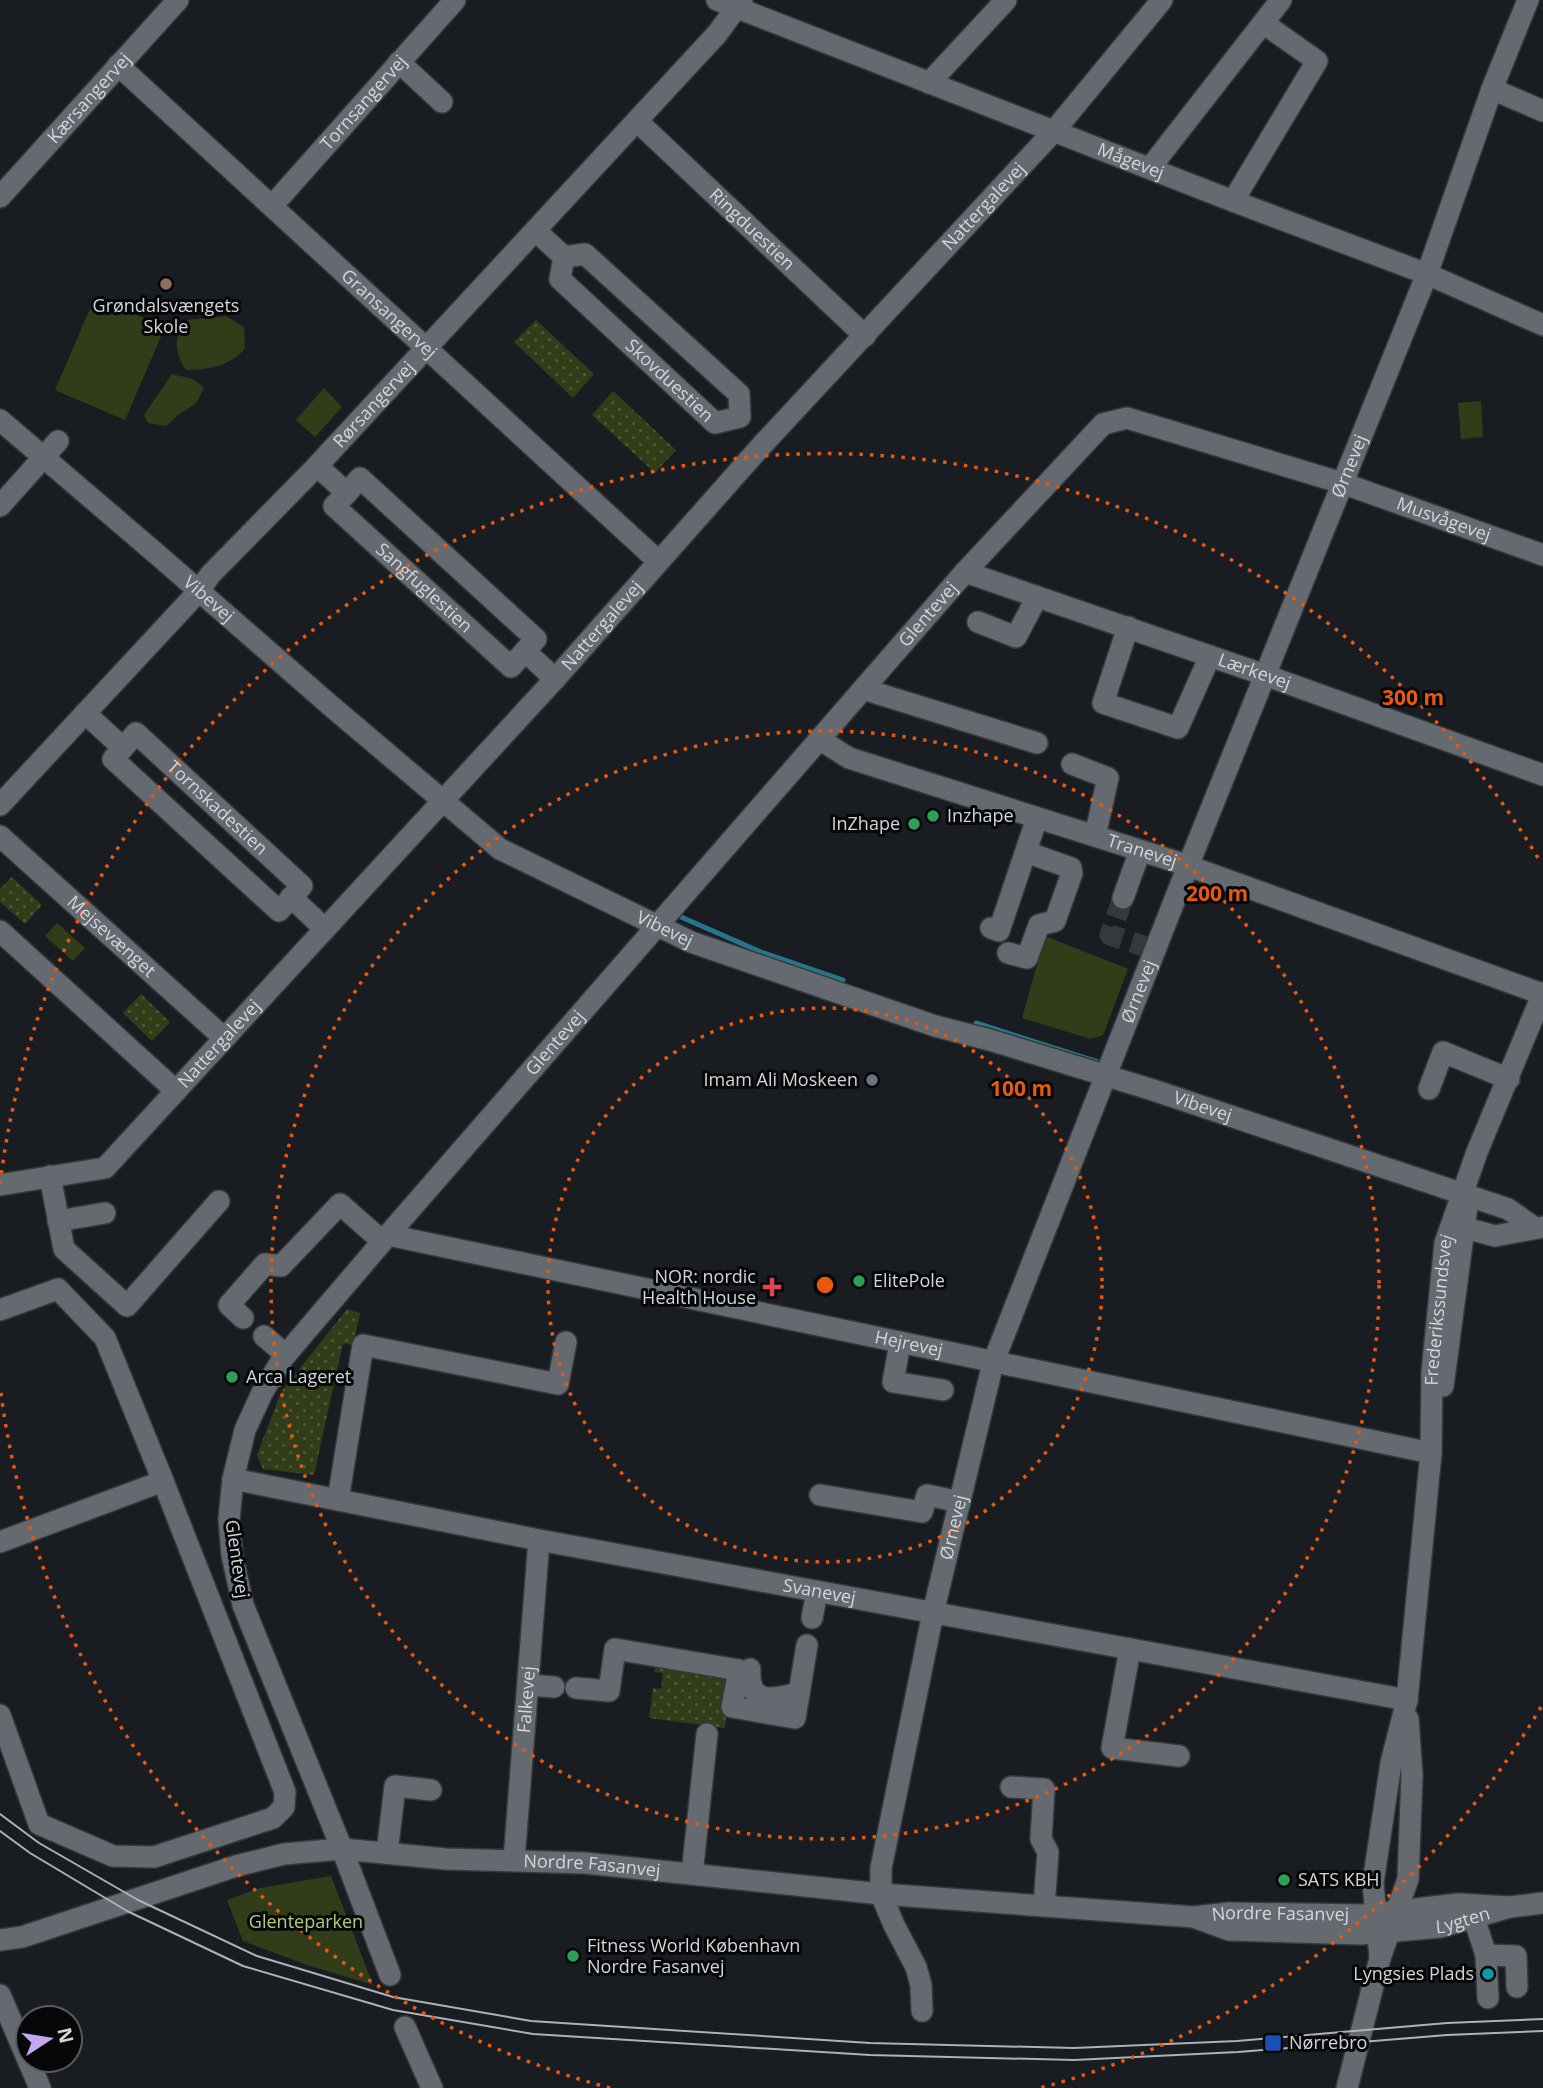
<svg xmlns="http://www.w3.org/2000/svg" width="1543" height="2088" font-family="'Open Sans',sans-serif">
  <defs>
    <pattern id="grass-dots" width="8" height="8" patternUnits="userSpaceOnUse" patternTransform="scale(1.75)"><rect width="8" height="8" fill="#313d18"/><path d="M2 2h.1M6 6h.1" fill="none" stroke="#4e5839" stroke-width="1.8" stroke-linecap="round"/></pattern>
  </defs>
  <rect width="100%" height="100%" fill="#191d22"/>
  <g fill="url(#grass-dots)">
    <path d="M536,320L594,374L573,398L514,342Z"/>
    <path d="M613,391L676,450L655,473L592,415Z"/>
    <path d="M12,877L42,905L25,924L0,902V889Z"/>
    <path d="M141,994L170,1022L152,1041L123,1013Z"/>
    <path d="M347,1309L360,1313L353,1345L343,1343L314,1475L263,1469L257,1455L281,1392Z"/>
    <path d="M656,1663L732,1673L725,1728L649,1718L653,1688L661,1689L663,1673L654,1672Z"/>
  </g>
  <g fill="#313d18">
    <path d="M95,297L165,327L125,420L55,390Z"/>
    <path d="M226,316L244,327L245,348C232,366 207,370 186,370C175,354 172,335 187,320Z"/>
    <path d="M172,374L193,379L204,388C193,410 197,401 180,414C174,417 172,422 166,426L148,423L144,415Z"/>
    <path d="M324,388L342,407L315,437L296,420Z"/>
    <path d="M1481,401L1483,437L1461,439L1458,403Z"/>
    <path d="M57,923L85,948L73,961L45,936Z"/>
    <path d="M1045,936L1128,969L1103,1035L1091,1039L1022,1018Z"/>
    <path d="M331,1876L373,1985L307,1965L243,1941L227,1900L260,1888Z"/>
  </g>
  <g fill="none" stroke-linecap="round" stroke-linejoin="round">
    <g stroke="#27758a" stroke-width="5">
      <path d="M681,917L761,952L843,980"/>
      <path d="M976,1023L1101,1063"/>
    </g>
    <path stroke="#35393d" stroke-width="21" stroke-dasharray="21 10" stroke-linecap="butt" d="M1123,898L1110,935L1156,950"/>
    <g stroke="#36393c" stroke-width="24">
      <g id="minor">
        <path id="s1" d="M717,0L1233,201L1427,274L1543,325"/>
        <path d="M399,62L442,102"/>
        <path id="s2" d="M118,65L658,561"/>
        <path d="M929,83L1006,0"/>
        <path d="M1492,89L1543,111"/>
        <path id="s3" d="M637,121L865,336"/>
        <path d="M1150,168L1281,0"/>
        <path id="s4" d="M0,197L178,0"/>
        <path d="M1233,201L1317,61L1263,23"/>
        <path id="s5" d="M272,206L455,0"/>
        <path id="s6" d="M536,231L564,257L560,279L715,423L740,417L739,394L585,254L564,257"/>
        <path id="s7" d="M0,420L159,556L331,706L500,849L691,942L935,1026L990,1040L1153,1090L1508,1209L1535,1228"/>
        <path d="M317,466L347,493L360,478L536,639L525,651L555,679"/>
        <path id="s8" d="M347,493L334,506L511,667L525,651"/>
        <path d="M0,506L58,441"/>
        <path id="s9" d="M965,572L1262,674L1543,775"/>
        <path d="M978,622L1016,637L1037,597"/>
        <path d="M1128,627L1103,703L1178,728L1210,656"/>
        <path d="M863,689L1037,743"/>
        <path id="s10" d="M85,713L123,748L136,733L302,886L279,911L113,759L123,748"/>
        <path id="s11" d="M819,739L849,758L1183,864L1542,994"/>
        <path d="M1072,764L1108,778L1095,836"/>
        <path id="s12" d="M0,805L199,591L210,575L317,466L717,34L742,0"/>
        <path id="s13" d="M0,836L224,1038"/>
        <path d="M291,897L325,929"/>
        <path d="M1123,898L1140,851"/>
        <path d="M991,928L999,931L1037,818"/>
        <path d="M0,931L176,1091"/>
        <path d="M1008,953L1027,958L1039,925L1055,921L1072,873L1071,868L1026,852"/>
        <path d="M1429,1089L1443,1052L1509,1079"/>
        <path d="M50,1176L64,1249L127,1306L219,1201"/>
        <path id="s14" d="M0,1185L105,1168L555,679L763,444L1054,131L1162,0"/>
        <path d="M1459,1218L1465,1228L1495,1236L1543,1227"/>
        <path d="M58,1221L105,1213"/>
        <path id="s15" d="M388,1235L1431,1453"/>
        <path d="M0,1310L58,1289L105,1338L163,1481L0,1542"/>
        <path d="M243,1318L229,1305L265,1264L281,1266L340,1204L382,1241"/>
        <path d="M264,1336L286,1355"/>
        <path d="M900,1343L893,1382L943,1390"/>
        <path d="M1443,1386L1467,1206"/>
        <path id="s16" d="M233,1479L539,1540L1407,1700"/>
        <path d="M820,1495L922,1512L927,1495L960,1502"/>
        <path d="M338,1500L363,1345L558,1384L566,1342"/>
        <path d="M812,1618L817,1592"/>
        <path d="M1130,1649L1112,1748L1179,1756"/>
        <path d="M750,1669C748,1707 774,1699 799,1693"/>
        <path d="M528,1685L554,1687"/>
        <path d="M576,1688L609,1691L615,1649L739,1670L732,1707L795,1718L807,1645"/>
        <path d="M0,1715L39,1824L113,1856L154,1857L273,1818L284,1807L285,1792L163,1481"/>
        <path d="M1011,1787L1044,1789L1041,1839L1048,1852L1044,1906"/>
        <path d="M387,1853L395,1786L431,1790"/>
        <path id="s17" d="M514,1860L539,1540"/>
        <path d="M692,1874L707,1734"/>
        <path id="s18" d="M1196,1918L1229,1930L1361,1934L1441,1927L1510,1907L1543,1903"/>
        <path d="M1474,1918L1486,1955L1516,1956L1517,1987"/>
        <path id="s19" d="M0,1940L22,1937L236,1866L284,1854L342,1849L446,1859L585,1863L881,1894L1194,1917L1229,1913L1365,1915L1458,1904L1510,1907"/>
        <path d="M1486,1955L1488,1998"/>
        <path id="s20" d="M1380,1958L1373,1883L1391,1763L1407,1700L1431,1453L1432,1372L1445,1243L1477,1152L1543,993"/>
        <path id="s21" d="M390,1975L342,1849L243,1605L232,1555L229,1519L233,1479L245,1430L262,1393L283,1358L388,1235L965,572L1103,424L1127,418L1342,483L1543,555"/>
        <path d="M0,1995L28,2060"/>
        <path id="s22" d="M922,2011L921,1985L916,1967L894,1925L881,1894V1868L933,1613L993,1363L1188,866L1427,274L1492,89L1528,0"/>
        <path d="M405,2027L432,2088"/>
        <path d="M28,2060L40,2088"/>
        <path d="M1347,2088L1380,1958L1408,1879L1412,1775L1408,1719"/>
      </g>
    </g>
    <use href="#minor" stroke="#646a6f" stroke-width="21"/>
    <g stroke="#aeb1b5" stroke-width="2">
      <path d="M0,1814L39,1843L138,1900L257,1956L393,1997L531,2021L870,2043L1074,2048L1237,2041L1447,2023L1543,2019"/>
      <path d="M0,1831L30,1853L127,1911L243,1966L393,2010L533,2034L870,2055L1074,2060L1238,2052L1447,2035L1543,2031"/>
    </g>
  </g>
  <g fill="none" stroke="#e8590c" stroke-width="3.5" stroke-dasharray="3.5 7">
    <circle cx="825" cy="1285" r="277"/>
    <circle cx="825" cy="1285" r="554"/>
    <path d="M1541 1707A831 831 0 0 1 1040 2088M610 2088A831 831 0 0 1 0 1386M0 1184A831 831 0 0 1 1541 863"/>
  </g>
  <circle fill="#8d6e63" stroke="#060709" stroke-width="2.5" cx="166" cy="284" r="7"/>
  <g fill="#2e9e5b" stroke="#060709" stroke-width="2.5">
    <circle cx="933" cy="816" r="7"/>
    <circle cx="914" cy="824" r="7"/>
    <circle cx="859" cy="1281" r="7"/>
    <circle cx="232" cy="1377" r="7"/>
    <circle cx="1284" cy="1880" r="7"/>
    <circle cx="573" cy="1956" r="7"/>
  </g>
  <circle fill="#6b7280" stroke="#060709" stroke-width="2.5" cx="872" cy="1080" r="7"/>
  <path fill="#e0444e" stroke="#060709" stroke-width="2.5" d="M768.5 1276.5h7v7h7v7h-7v7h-7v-7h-7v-7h7z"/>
  <circle fill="#0f9aa8" stroke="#060709" stroke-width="2.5" cx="1488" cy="1974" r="7"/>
  <rect fill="#1a4fb4" stroke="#060709" stroke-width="2.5" x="1264" y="2034" width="18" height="18" rx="3.5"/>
  <g text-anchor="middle" stroke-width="6" stroke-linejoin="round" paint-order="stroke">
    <g font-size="18" fill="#d3d6d9" stroke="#060709">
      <text dy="6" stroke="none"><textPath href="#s4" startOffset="133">Kærsangervej</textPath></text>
      <text dy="6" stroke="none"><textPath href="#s5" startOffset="138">Tornsangervej</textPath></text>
      <text dy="6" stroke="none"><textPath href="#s1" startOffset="444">Mågevej</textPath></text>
      <text dy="6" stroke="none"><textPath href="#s14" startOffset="1409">Nattergalevej</textPath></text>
      <text dy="6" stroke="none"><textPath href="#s3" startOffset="158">Ringduestien</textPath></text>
      <text dy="6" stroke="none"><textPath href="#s2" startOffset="368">Gransangervej</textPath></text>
      <text dy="6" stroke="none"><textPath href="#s6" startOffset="210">Skovduestien</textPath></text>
      <text dy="6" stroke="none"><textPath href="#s12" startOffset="548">Rørsangervej</textPath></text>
      <text dy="6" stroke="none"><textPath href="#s22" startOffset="1634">Ørnevej</textPath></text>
      <text dy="6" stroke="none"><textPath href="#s21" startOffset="2258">Musvågevej</textPath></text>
      <text dy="6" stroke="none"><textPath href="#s8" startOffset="140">Sangfuglestien</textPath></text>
      <text dy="6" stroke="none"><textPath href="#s7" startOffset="275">Vibevej</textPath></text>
      <text dy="6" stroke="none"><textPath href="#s21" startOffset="1642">Glentevej</textPath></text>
      <text dy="6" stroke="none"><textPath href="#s14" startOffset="842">Nattergalevej</textPath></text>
      <text dy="6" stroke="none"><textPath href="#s9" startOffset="306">Lærkevej</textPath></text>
      <text dy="6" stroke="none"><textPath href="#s10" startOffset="182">Tornskadestien</textPath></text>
      <text dy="6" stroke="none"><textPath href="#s11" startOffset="343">Tranevej</textPath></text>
      <text dy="6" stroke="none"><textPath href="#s7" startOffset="842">Vibevej</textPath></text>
      <text dy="6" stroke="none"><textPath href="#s13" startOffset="150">Mejsevænget</textPath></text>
      <text dy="6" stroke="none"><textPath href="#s22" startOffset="1068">Ørnevej</textPath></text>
      <text dy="6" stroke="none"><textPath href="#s21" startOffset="1074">Glentevej</textPath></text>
      <text dy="6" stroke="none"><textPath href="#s14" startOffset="275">Nattergalevej</textPath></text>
      <text dy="6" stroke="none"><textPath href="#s7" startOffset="1409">Vibevej</textPath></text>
      <text dy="6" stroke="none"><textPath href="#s20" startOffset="653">Frederikssundsvej</textPath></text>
      <text dy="6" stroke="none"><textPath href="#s15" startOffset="532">Hejrevej</textPath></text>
      <text dy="6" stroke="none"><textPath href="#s22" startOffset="500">Ørnevej</textPath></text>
      <text transform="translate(237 1559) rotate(82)" y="6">Glentevej</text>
      <text dy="6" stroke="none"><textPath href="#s16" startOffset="597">Svanevej</textPath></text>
      <text dy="6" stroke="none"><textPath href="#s17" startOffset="161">Falkevej</textPath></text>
      <text dy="6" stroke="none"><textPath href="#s19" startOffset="606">Nordre Fasanvej</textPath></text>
      <text dy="6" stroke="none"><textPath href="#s19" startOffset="1297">Nordre Fasanvej</textPath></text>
      <text dy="6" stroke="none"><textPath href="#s18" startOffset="270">Lygten</textPath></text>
    </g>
    <g font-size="18" fill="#d3d6d9" stroke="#060709" text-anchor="start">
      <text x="166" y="312" text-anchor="middle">Grøndalsvængets<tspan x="166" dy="21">Skole</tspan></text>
      <text x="947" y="822">Inzhape</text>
      <text x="900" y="830" text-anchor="end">InZhape</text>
      <text x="858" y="1086" text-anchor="end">Imam Ali Moskeen</text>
      <text x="756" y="1283" text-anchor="end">NOR: nordic<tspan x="756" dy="21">Health House</tspan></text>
      <text x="873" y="1287">ElitePole</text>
      <text x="246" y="1383">Arca Lageret</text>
      <text x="1298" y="1886">SATS KBH</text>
      <text x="587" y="1952">Fitness World København<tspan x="587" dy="21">Nordre Fasanvej</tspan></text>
      <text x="1474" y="1980" text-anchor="end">Lyngsies Plads</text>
      <text x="1289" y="2049">Nørrebro</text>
    </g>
    <g font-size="18" fill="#b1cd7c" stroke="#060709">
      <text x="306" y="1928">Glenteparken</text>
    </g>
  </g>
  <circle cx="825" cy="1285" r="10" fill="#e8590c" stroke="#060709" stroke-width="3.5"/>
  <g font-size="21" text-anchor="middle" font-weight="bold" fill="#e8590c" stroke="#060709" stroke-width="6" stroke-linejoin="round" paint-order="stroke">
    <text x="1413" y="705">300 m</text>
    <text x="1217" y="901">200 m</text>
    <text x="1021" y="1096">100 m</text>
  </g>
  <g transform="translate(49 2039) rotate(78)"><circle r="33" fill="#060709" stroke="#585a5c" stroke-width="2"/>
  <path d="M0-5L12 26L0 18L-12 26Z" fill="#c4a7f1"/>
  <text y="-10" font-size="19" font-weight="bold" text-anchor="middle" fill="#d3d6d9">N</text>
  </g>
</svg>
